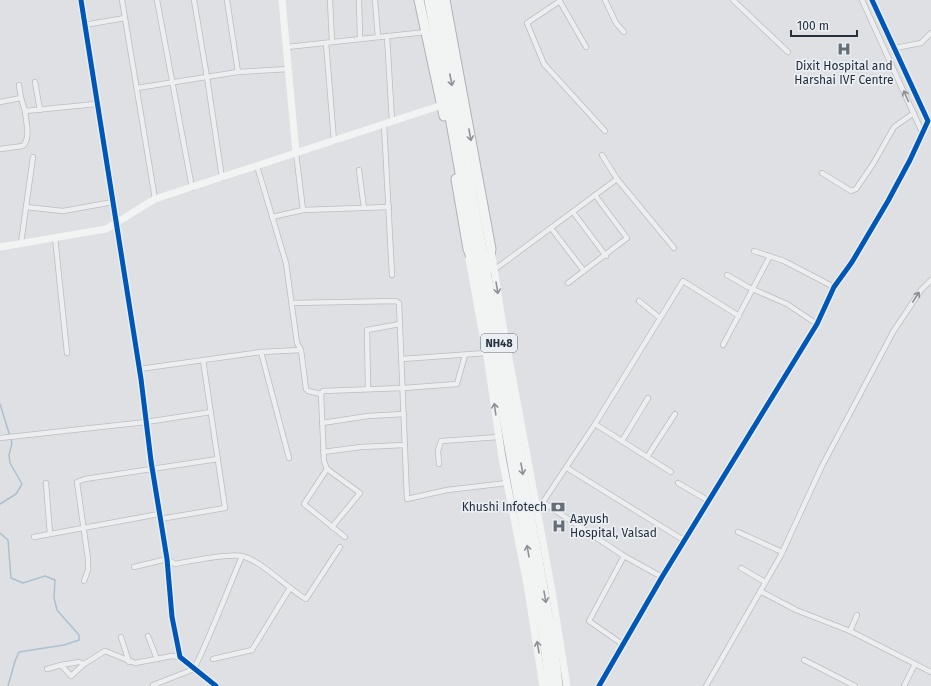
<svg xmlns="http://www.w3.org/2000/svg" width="931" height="686" font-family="'Fira Sans',sans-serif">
  <rect width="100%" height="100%" fill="#dee0e3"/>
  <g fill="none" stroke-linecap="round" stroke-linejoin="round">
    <g stroke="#acc0cf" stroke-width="1.5">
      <path d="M0,404L12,443L9,455L10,463L22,484L16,494L0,504"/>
      <path d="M0,533L8,540L11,578L23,583L45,576L55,580L54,598L57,610L79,635V640L64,645L19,652L15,661L8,686"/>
    </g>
    <g stroke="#bcbec1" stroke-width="6">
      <g id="street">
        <path d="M81,0L141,379L151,461L167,559L172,617L180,657L216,686"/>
        <path d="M122,0L155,199"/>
        <path d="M157,0L192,188"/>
        <path d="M194,0L207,77L222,178"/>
        <path d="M227,0L238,72"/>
        <path d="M330,0L332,42"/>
        <path d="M359,0L360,39"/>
        <path d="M375,0L378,37"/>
        <path d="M559,0L586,47"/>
        <path d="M605,0L616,23L624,32"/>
        <path d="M733,0L788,52"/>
        <path d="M862,0L922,132"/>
        <path d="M560,1L527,23L544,64L605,131"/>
        <path d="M84,25L125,18"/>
        <path d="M387,36L392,121"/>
        <path d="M326,43L334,141"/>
        <path d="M287,47L426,32"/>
        <path d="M895,48L921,43L931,33"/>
        <path d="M35,82L40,110"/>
        <path d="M19,85L21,98"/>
        <path d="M137,88L238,72L289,69"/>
        <path d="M0,102L21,98L25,111L96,104"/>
        <path d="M384,124L392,275"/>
        <path d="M0,149L23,146C31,137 26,123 25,111"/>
        <path d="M296,153L303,210L389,207"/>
        <path d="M602,155L617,179L674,248"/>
        <path d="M359,170L364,208"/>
        <path d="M822,173L851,191L856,189L873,164L894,127L914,113"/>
        <path d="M26,207L63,211L113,202"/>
        <path d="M573,212L606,256"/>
        <path d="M272,217L303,210"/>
        <path d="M551,228L584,271"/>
        <path d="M55,237L67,353"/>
        <path d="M21,243L33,157"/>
        <path d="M754,251L784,261L834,287"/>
        <path d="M494,270L617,179"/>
        <path d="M727,275L748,287L787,304L817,324"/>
        <path d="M568,283L627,238L595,195"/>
        <path d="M639,301L660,318"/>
        <path d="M292,303L396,301L399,303L407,499L447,490L507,483"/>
        <path d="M723,345L770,256"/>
        <path d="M301,350L306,389L308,391L321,394"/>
        <path d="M261,352L289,458"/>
        <path d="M402,359L486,353"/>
        <path d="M139,369L261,352L301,350L297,343L286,263L257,166"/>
        <path d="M368,389L367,330L400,324"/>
        <path d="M322,423L368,416L404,414"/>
        <path d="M595,424L671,472"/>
        <path d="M0,438L146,422L211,412"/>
        <path d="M622,441L648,398"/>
        <path d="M323,452L361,447L405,445"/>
        <path d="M647,457L675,414"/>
        <path d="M439,464L438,451L441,441L499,437"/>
        <path d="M567,468L685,541"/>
        <path d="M327,469L360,493L332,527"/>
        <path d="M46,483L50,534"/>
        <path d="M678,483L709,501"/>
        <path d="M544,503L624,556"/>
        <path d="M537,511L595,424L683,281L739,316"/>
        <path d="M160,519L225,508L203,360"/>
        <path d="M738,532L782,552"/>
        <path d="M34,537L159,514"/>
        <path d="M345,537L304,504L327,469L324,461L321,394L323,391L403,388L457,384L465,355"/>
        <path d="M134,567L167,559L175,564C191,561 226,553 242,556C262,561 288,589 306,599L340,547"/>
        <path d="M741,568L765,582"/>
        <path d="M84,581L88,570V559L77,482L85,479L218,459"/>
        <path d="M760,591L796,610L850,631L931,672"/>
        <path d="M850,631L857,615"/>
        <path d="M148,636L157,659"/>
        <path d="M121,637L129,662"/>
        <path d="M622,644L589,621L624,556L662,577"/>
        <path d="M213,659L252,650L290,588"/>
        <path d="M804,660L855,686"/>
        <path d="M61,665L79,662L84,664"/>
        <path d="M47,669L61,665L71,676L84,664L105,651L135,663L172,656L180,657"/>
        <path d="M153,685L194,669C212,632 226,594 242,556"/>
        <path d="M599,686L662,577L817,324L834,287L852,262L888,201L910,160L928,121L872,0"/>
        <path d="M706,686L781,555L822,466L893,332L921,290L931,280"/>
        <path d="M904,686L915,664"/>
      </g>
    </g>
    <g stroke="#b0b3b8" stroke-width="11">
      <g id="highway">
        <path d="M419,0L444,116"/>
        <path d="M429,0L546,652L550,686"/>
        <path d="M437,0L541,576L554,650L558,686"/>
        <path d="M445,0L491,249L488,268"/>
        <path d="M456,179L468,249L474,264"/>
      </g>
    </g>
    <use href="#street" stroke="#edeef0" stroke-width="4.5"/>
    <g stroke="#f2f4f4" stroke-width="7">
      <path d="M282,0L296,153"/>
      <path d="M0,247L106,229L155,199L442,105"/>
      <path d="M492,256L503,326L552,591L567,686"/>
      <path d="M469,259L488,363L502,458L527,584L543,686"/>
    </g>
    <use href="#highway" stroke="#f2f4f4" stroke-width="9"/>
    <g stroke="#ebeff4" stroke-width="8">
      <g id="cycleway">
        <path d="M81,0L141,379L151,461L167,559L172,617L180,657L216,686"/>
        <path d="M599,686L662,577L817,324L834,287L852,262L888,201L910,160L928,121L872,0"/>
      </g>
    </g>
    <use href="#cycleway" stroke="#0057b8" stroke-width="5"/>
  </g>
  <defs><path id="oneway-shaft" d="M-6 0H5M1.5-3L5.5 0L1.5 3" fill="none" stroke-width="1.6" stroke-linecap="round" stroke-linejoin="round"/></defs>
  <g stroke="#8c9298">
    <use href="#oneway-shaft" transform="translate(451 80) rotate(79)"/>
    <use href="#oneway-shaft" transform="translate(470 135) rotate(80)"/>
    <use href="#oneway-shaft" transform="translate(497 288) rotate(81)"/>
    <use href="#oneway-shaft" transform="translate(495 409) rotate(-98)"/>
    <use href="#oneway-shaft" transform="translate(522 469) rotate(80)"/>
    <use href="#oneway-shaft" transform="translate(528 551) rotate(-100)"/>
    <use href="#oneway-shaft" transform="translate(545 597) rotate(80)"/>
    <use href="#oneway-shaft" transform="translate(538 647) rotate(-100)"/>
  </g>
  <g stroke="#8a8f96">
    <use href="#oneway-shaft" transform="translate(906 96) rotate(-114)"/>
    <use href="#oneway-shaft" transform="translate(916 297) rotate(-57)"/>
  </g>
  <defs>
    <g id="hospital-bare" transform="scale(1.08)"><path d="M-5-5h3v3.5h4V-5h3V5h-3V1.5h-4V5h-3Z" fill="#666e76" stroke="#ebeff4" stroke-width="2.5" paint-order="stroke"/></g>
    <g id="bank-bare" transform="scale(1.08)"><path d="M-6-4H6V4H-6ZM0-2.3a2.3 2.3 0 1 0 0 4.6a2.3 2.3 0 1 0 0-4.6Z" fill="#666e76" stroke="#ebeff4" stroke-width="2.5" paint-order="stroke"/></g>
  </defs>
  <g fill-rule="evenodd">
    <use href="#hospital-bare" x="844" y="49"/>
    <use href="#bank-bare" x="558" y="507"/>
    <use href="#hospital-bare" x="559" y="526"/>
  </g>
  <g text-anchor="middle" stroke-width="3.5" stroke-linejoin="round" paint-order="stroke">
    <rect fill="#ebeff4" stroke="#616973" stroke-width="1" x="481" y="334" width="36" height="18" rx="3"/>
    <g font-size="11" font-weight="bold" fill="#26303c">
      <text x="499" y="347">NH48</text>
    </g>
    <g font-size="12" fill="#26303c" stroke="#ebeff4">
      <text x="844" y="70">Dixit Hospital and<tspan x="844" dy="14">Harshai IVF Centre</tspan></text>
      <text x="547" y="511" text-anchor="end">Khushi Infotech</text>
      <text x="570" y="523" text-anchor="start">Aayush<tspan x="570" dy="14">Hospital, Valsad</tspan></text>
    </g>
  </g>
  <path d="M791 30v6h66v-6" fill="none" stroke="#26303c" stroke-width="2"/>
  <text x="797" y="30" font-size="12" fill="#26303c" stroke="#ebeff4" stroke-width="3" paint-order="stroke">100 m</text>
</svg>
